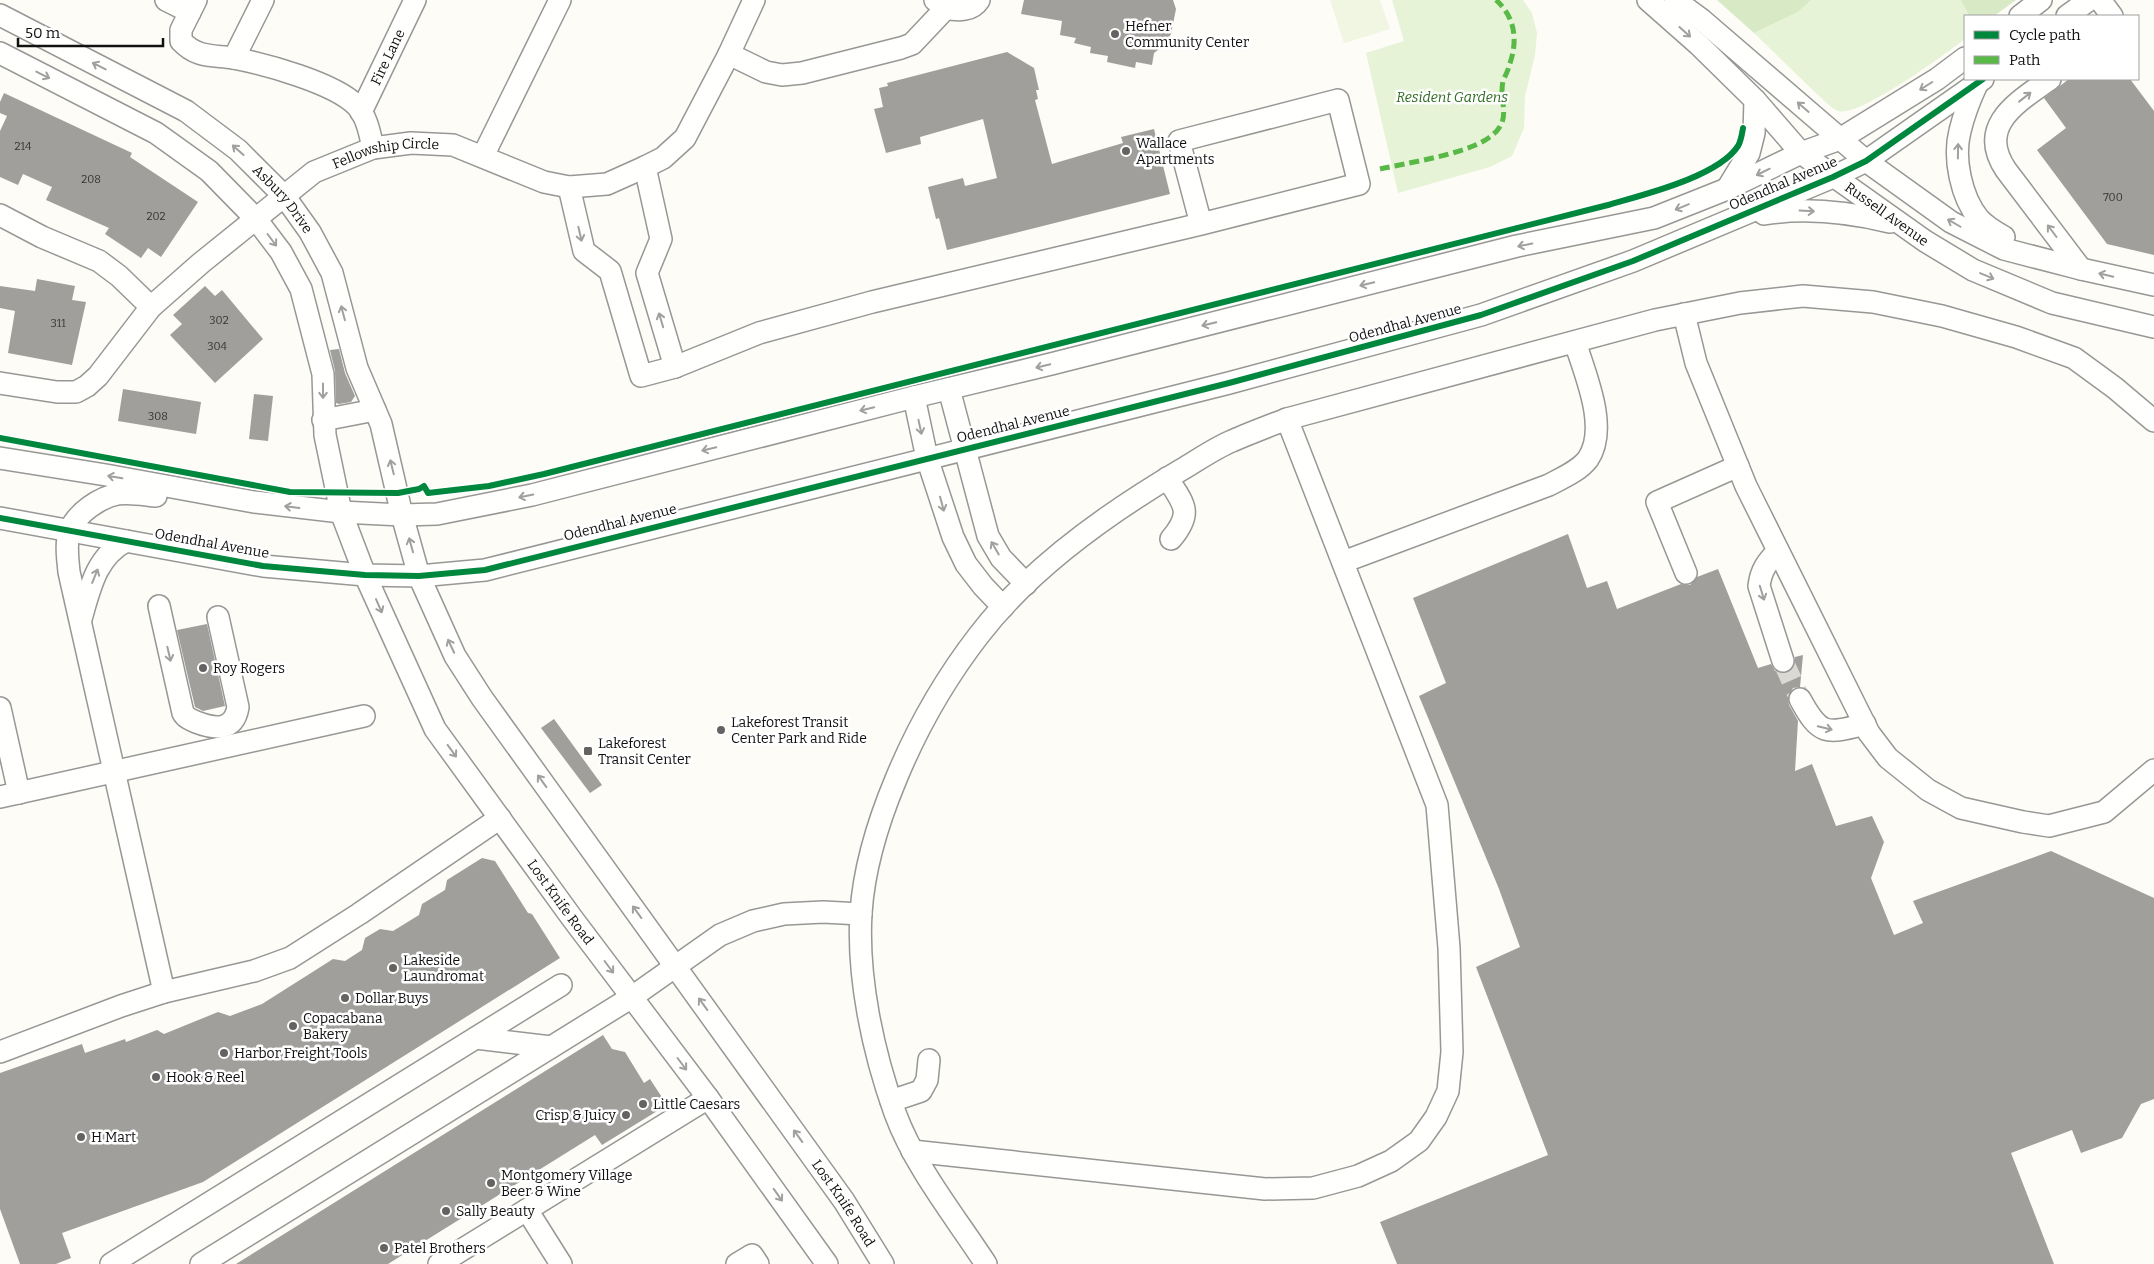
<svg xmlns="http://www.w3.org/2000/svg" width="2154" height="1264" font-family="Bitter,serif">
  <rect width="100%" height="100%" fill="#fdfcf7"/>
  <g fill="#e7f3d7">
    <path d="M1392,0H1523L1532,13L1537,33L1535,55L1525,96L1524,128L1512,156L1490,167L1398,193L1366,53L1404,41Z"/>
    <path d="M1811,0H1961L1969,16H1965V39C1945,54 1859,118 1838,111C1830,108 1823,99 1817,94C1796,74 1775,53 1754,33L1798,12Z"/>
  </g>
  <g fill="#d8eac5">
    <path d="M1717,0H1811L1798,12L1754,33Z"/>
    <path d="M1961,0H2016L1994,16H1969Z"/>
  </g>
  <path fill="#f0f6e1" d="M1330,0H1380L1390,29L1344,43Z"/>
  <g fill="#a19f9c">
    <path d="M1024,0H1173L1176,9L1171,34L1163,46L1154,53L1152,65L1136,62L1135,68L1107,62L1108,56L1090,53L1091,47L1074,43L1076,38L1060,35L1062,21L1021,14Z"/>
    <path d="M1007,52L1034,68L1039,90H1036L1038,99L1035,100L1052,164L1123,143L1121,137L1154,129L1170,194L947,250L939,218L936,219L928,187L963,178L965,186L997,178L983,119L920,137L921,144L886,153L874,109L883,107L879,88L888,86L887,83Z"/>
    <path d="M2069,79H2130L2154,111V255L2107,244L2037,150L2066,128L2044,98Z"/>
    <path d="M4,93L132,153L130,157L198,202L161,257L148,248L141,258L105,234L109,228L46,200L52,187L23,174L18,185L0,177V131L7,116L0,113V102Z"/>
    <path d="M37,279L75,286L72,300L86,302L72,365L8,353L15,311L0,308V286L35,291Z"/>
    <path d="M205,286L215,296L222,290L263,339L215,383L170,335L182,324L173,315Z"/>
    <path d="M339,349L345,373L355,396L351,402L339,404L336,403L335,371L330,350Z"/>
    <path d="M123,389L201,402L196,434L118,421Z"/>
    <path d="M254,394L273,396L268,441L249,439Z"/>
    <path d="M1568,534L1587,588L1607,581L1617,609L1681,584L1690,585L1697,577L1718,569L1758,668L1771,664L1775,671L1786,673L1793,669L1795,663V657L1803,655L1800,687L1793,688L1788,698L1789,705L1798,721L1795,771L1812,764L1836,826L1872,816L1884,842L1871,878L1894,935L1923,923L1913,901L2051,851L2154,898V1099L2141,1104L2122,1138L2081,1153L2072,1130L2011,1153L2054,1264H1397L1380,1222L1548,1155L1476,967L1520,947L1499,889L1419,696L1446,683L1413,598Z"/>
    <path d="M207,624L225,706L203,711L195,707L177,630Z"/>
    <path d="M554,719L602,785L590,793L541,728Z"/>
    <path d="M482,858L495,861L528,913L532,914L560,958L203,1182L62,1233L71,1258L56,1264H20L0,1209V1073L82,1044L85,1053L125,1039L126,1042L157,1030L164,1034L218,1012L230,1016L262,1004L333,959L345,961L362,950L365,938L380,929L393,931L419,915L422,904L445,890L447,880Z"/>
    <path d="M603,1035L612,1049L625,1052L644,1083L650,1079L667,1105L602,1145L595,1135L388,1264H236Z"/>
  </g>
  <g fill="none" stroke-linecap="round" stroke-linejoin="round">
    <path stroke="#dad9d4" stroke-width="21" stroke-dasharray="21 11" stroke-linecap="butt" d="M1783,661L1800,699"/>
    <g stroke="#979795" stroke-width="24">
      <g id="minor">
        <path d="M166,0L190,12"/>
        <path d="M196,0L181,30V41C197,58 212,55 233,58C265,64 335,83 357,106C367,117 370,134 373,148"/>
        <path id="s1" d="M1648,0L1699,45L1755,100L1801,153L1925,241L1973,270L2052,303L2154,327"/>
        <path d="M1675,0L1702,20L1866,161L1951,222L2004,249L2081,269L2154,285"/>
        <path d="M2100,0L2112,16"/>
        <path d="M946,8C958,11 972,11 979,0"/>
        <path id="s2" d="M0,15L186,111L238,150L285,197L310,232L332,273L357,368L381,424L402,515L419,576L455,656L482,698L844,1201L883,1264"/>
        <path d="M2020,16L2041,0"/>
        <path d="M2067,16L2089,0"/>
        <path id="s3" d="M0,53L156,133L209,171L256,219L281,252L301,289L323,374L325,435L341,512L365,575L435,729L572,918L708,1098L827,1264"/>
        <path d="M729,54L766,72L782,75L802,73L901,48L912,44L946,8L935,0"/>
        <path d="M234,58L263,0"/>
        <path d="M2050,79C2018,102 1976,125 2006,170L2081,269"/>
        <path d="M1977,84C1970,99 1964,114 1960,131C1953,158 1961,197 1979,219C1986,227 1995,232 2004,237"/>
        <path id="s4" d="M361,112L415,0"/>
        <path d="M483,156L560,0"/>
        <path d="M645,167L661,239L647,273L675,367"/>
        <path d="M569,187L584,251L610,271L641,376L675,367L759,333L872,302L1201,224L1359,184L1338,100L1179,141L1201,224"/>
        <path d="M1727,189L1749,153L1754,133L1755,100"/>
        <path d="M1764,214C1806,207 1848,212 1890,222"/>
        <path d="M0,215L42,237L99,261L119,276L151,307"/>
        <path d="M1684,314L1696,363L1746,486L1869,733L1888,758L1928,790L1961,808L2023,822L2049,826L2104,812L2154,770"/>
        <path id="s5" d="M0,383L57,392H76L87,386L98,376L151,307L201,263L314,172L373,148L411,143L453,145L544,182L569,187L607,184L645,167L663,158L685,138L729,54L754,0"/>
        <path d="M949,389L988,536L1001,558L1026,584"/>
        <path d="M914,397L927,458L953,537L966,564L983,586L1003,607"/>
        <path d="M323,420L375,410"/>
        <path d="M0,458L106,475L254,502L341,512L402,515L437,514L532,495L914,397L1051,364L1517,246L1654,218L1727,189L1801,153L1840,139L1937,79L1965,58"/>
        <path d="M1167,478C1185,505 1193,513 1171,539"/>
        <path d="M156,496C145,495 130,492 118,494C100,497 77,513 70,530C65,543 68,560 69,572L164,992"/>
        <path d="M0,518L263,566L365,575L419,576L485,570L1229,383L1481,315L1633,261L1833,177L1866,161L1983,79"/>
        <path d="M1778,551C1767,562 1761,570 1759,586L1783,661"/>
        <path d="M1343,562L1549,485C1562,478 1579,471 1588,459C1609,428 1585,374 1575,342"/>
        <path d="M1686,573L1657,502L1738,466"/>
        <path d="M159,606L183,713C186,718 191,720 196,722C214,729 234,732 238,707L218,617"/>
        <path d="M81,619C90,588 96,557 126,541"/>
        <path d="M1800,699C1820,736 1826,734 1865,724"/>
        <path d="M0,708L19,793"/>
        <path d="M0,797L364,716"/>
        <path d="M476,1038L551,1047"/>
        <path d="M0,1052L121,1006L164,992L254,971L290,958L359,914L500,818"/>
        <path d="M891,1101L921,1091L927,1080L929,1060"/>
        <path d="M912,1151L1265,1189L1313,1188L1358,1176L1391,1161L1419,1141L1436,1117L1448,1091L1452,1052L1449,948L1437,805L1287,419"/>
        <path d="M527,1210L561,1264"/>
        <path d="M111,1264L561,985"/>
        <path d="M201,1264L632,997L720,935L753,921L784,914L823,912L861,914"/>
        <path d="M439,1264L708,1098"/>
        <path d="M737,1264L752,1255L758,1264"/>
        <path d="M986,1264C954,1215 915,1167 895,1113C873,1052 857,977 861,913C864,866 878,822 896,779C917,728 945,679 979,635C1031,567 1108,513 1181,470C1198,460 1215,448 1232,441C1250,433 1269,426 1287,419L1655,320L1740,303L1803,296L1873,302L1942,316L2016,337L2074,358L2115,388L2154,421"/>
      </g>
    </g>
    <use href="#minor" stroke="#fffffe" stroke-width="21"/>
    <path stroke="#58b947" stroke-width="5" stroke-dasharray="10 5" stroke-linecap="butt" d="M1380,169C1407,163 1465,154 1487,139C1515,121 1498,104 1503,81C1505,76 1508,71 1509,66C1518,42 1516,18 1496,0"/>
    <g stroke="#fff" stroke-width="9">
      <g id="cycleway">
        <path d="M0,438L290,492L398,493L419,489L424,486L428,493L489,486L544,474L1608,205C1642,195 1718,177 1738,146C1741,141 1742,134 1743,128"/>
        <path d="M0,518L263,566L365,575L419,576L485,570L1229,383L1481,315L1633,261L1833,177L1866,161L1983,79"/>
      </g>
    </g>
    <use href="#cycleway" stroke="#00873e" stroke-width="6"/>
  </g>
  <defs><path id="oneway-shaft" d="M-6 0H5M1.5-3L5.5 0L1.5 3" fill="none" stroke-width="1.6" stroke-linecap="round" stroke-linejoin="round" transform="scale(1.25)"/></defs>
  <g stroke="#a0a09f">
    <use href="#oneway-shaft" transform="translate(1685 32) rotate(42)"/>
    <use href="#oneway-shaft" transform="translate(99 66) rotate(-153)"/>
    <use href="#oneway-shaft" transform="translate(43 75) rotate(27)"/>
    <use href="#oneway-shaft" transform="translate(1926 86) rotate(148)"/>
    <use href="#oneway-shaft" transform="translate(2025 97) rotate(-38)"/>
    <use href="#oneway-shaft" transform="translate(1803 107) rotate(-139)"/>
    <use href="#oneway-shaft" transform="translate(238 150) rotate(-139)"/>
    <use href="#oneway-shaft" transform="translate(1958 151) rotate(-89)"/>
    <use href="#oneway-shaft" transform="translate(1763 172) rotate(154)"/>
    <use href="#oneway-shaft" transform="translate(1682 207) rotate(158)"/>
    <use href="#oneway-shaft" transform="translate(1807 211) rotate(3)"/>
    <use href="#oneway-shaft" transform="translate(1954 223) rotate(-150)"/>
    <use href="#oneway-shaft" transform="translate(2052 231) rotate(-127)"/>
    <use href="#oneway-shaft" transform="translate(580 234) rotate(77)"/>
    <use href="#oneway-shaft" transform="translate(272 240) rotate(53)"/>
    <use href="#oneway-shaft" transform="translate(1525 245) rotate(168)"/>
    <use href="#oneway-shaft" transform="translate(2106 275) rotate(-167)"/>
    <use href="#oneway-shaft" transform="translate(1987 276) rotate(23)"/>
    <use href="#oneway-shaft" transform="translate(1367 284) rotate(166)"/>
    <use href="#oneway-shaft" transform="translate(343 313) rotate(-105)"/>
    <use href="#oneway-shaft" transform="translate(661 320) rotate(-107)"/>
    <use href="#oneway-shaft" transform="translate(1209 324) rotate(166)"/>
    <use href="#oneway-shaft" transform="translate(1043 366) rotate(166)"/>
    <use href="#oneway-shaft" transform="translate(323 391) rotate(90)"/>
    <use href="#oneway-shaft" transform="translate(867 409) rotate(166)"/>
    <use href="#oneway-shaft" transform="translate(920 427) rotate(78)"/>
    <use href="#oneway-shaft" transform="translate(709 449) rotate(166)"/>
    <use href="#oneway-shaft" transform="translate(392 467) rotate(-104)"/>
    <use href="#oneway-shaft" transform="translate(115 477) rotate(-170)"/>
    <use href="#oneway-shaft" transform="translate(526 496) rotate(168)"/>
    <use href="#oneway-shaft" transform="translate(942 504) rotate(75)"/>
    <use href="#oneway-shaft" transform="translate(292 507) rotate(-173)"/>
    <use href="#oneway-shaft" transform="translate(411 545) rotate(-106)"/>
    <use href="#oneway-shaft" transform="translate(995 548) rotate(-120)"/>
    <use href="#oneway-shaft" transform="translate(95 576) rotate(-68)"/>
    <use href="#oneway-shaft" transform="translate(1762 593) rotate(73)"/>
    <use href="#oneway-shaft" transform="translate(379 606) rotate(66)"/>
    <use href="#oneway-shaft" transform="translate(451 646) rotate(-115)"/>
    <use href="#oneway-shaft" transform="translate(169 654) rotate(77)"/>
    <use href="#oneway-shaft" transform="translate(1825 728) rotate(14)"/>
    <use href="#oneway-shaft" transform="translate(452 751) rotate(54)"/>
    <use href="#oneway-shaft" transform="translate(542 781) rotate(-126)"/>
    <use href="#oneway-shaft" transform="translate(637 912) rotate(-126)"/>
    <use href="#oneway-shaft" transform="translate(609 967) rotate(53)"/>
    <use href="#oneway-shaft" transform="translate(703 1004) rotate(-126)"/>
    <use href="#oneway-shaft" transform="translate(682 1064) rotate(53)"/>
    <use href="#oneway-shaft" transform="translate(798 1136) rotate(-126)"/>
    <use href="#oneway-shaft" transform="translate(778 1195) rotate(55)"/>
  </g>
  <g fill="#646362" stroke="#fff" stroke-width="2">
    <circle cx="1115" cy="34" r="5"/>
    <circle cx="1126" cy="151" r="5"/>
    <circle cx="203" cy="668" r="5"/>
    <circle cx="721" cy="730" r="5"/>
    <rect x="583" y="746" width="10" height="10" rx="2.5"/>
    <circle cx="393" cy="968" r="5"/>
    <circle cx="345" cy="998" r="5"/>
    <circle cx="293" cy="1026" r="5"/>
    <circle cx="224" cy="1053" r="5"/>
    <circle cx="156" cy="1077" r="5"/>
    <circle cx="643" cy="1104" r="5"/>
    <circle cx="626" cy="1115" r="5"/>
    <circle cx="81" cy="1137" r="5"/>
    <circle cx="491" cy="1183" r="5"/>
    <circle cx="446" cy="1211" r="5"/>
    <circle cx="384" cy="1248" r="5"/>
  </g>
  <g text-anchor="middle" stroke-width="5" stroke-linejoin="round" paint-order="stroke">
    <g font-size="11" fill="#353434">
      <text x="23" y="150">214</text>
      <text x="91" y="183">208</text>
      <text x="2113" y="201">700</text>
      <text x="156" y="220">202</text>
      <text x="219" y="324">302</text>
      <text x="58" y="327">311</text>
      <text x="217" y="350">304</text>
      <text x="158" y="420">308</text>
    </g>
    <g font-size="14" fill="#111" stroke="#fff" text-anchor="start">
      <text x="1125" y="31">Hefner<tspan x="1125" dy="16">Community Center</tspan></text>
      <text x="1136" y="148">Wallace<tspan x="1136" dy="16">Apartments</tspan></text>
      <text x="213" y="673">Roy Rogers</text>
      <text x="731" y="727">Lakeforest Transit<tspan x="731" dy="16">Center Park and Ride</tspan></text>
      <text x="598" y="748">Lakeforest<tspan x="598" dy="16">Transit Center</tspan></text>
      <text x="403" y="965">Lakeside<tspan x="403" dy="16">Laundromat</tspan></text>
      <text x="355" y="1003">Dollar Buys</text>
      <text x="303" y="1023">Copacabana<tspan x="303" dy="16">Bakery</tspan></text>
      <text x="234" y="1058">Harbor Freight Tools</text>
      <text x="166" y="1082">Hook &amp; Reel</text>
      <text x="653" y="1109">Little Caesars</text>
      <text x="616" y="1120" text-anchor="end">Crisp &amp; Juicy</text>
      <text x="91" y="1142">H Mart</text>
      <text x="501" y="1180">Montgomery Village<tspan x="501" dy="16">Beer &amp; Wine</tspan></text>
      <text x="456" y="1216">Sally Beauty</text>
      <text x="394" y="1253">Patel Brothers</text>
    </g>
    <g font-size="14" fill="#111" stroke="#fff">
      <text dy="5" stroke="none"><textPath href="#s4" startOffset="61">Fire Lane</textPath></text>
      <text dy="5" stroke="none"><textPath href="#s5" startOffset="478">Fellowship Circle</textPath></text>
      <text transform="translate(1783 183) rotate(-23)" y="5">Odendhal Avenue</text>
      <text dy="5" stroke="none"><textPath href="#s2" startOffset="341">Asbury Drive</textPath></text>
      <text dy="5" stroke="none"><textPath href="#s1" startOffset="322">Russell Avenue</textPath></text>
      <text transform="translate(1405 323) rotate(-15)" y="5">Odendhal Avenue</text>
      <text transform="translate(1013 424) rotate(-14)" y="5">Odendhal Avenue</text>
      <text transform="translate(620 522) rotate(-14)" y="5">Odendhal Avenue</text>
      <text transform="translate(212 543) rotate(10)" y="5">Odendhal Avenue</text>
      <text dy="5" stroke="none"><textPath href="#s3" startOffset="1069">Lost Knife Road</textPath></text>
      <text dy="5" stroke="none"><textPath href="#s2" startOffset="1505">Lost Knife Road</textPath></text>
    </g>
    <g font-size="14" font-style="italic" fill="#2f6b1f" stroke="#fff">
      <text x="1452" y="102">Resident Gardens</text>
    </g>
  </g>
  <rect x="1964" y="15" width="175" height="65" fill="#ffffff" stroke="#a0a0a0"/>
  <rect x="1974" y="31" width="25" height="8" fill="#00873e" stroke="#a0a0a0"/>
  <text x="2009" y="40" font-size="15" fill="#111111">Cycle path</text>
  <rect x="1974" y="56" width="25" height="8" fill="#58b947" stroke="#a0a0a0"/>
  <text x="2009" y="65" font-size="15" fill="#111111">Path</text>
  <path d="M18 38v8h145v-8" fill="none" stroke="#111111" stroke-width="2.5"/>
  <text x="25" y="38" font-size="15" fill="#111111" stroke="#ffffff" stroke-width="4" paint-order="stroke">50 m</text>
</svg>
